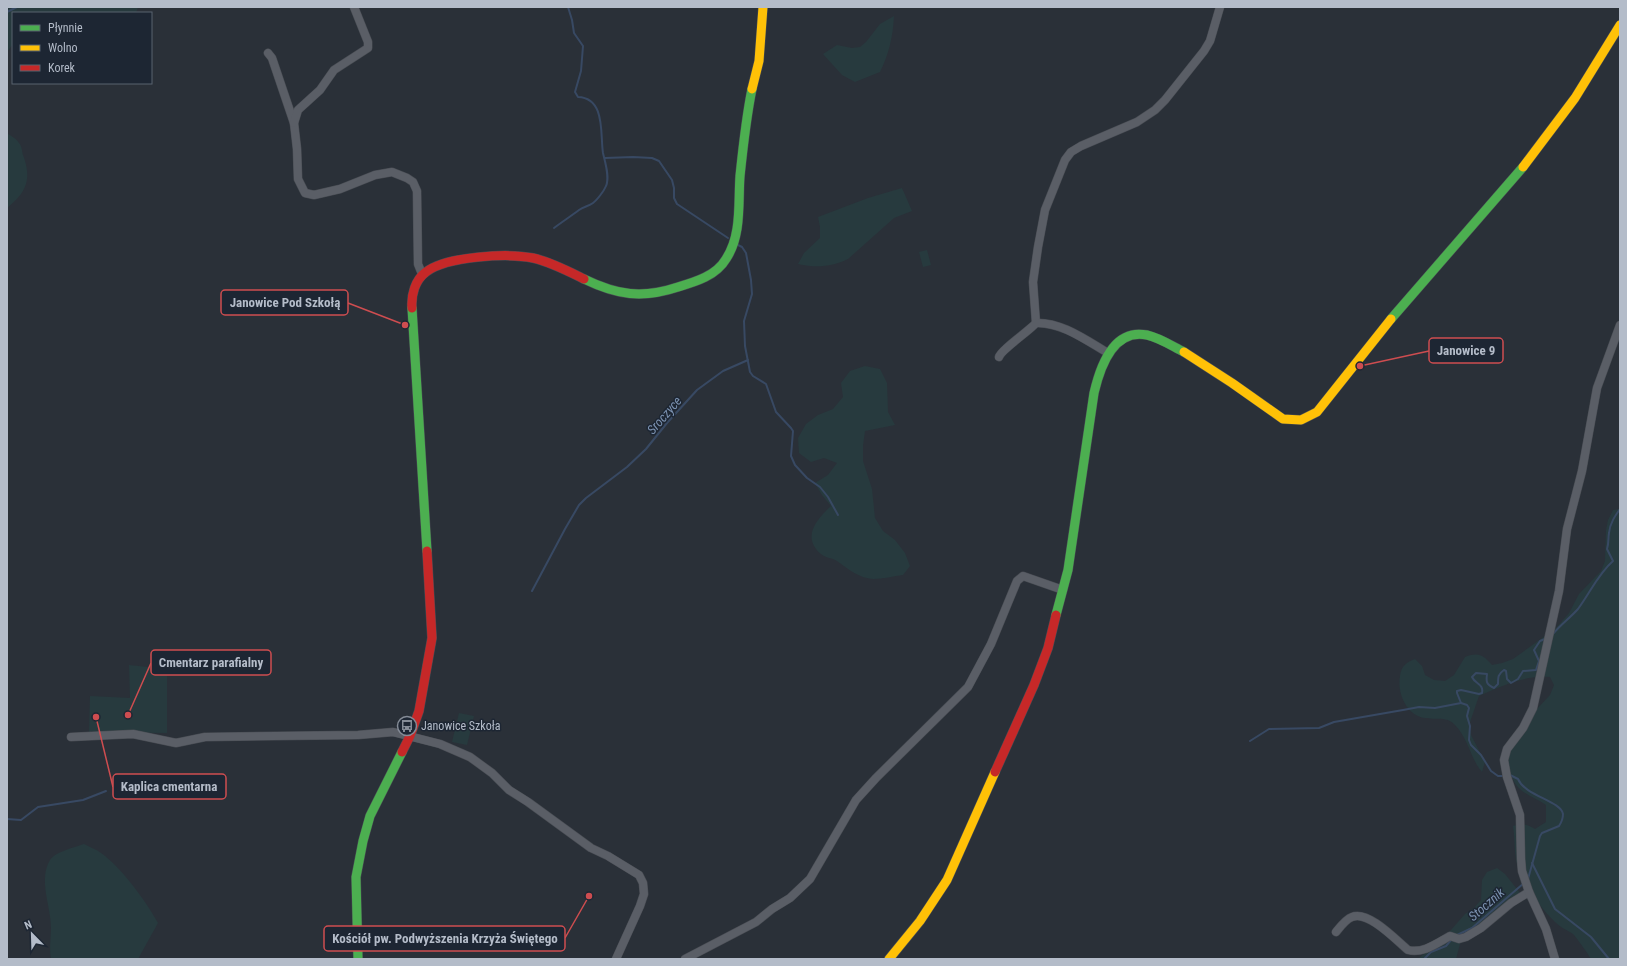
<svg xmlns="http://www.w3.org/2000/svg" width="1627" height="966" font-family="'Roboto Condensed',sans-serif">
  <rect width="100%" height="100%" fill="#2a3038"/>
  <g fill="#273a3e">
    <path d="M7,7H138L136,13H13V44L7,52Z"/>
    <path d="M894,16C893,36 889,54 880,72L855,82L842,75L823,54L837,45L852,48L860,47L866,42L880,24Z"/>
    <path d="M7,133C11,136 17,139 19,143C22,146 22,152 23,155C32,179 27,192 7,208Z"/>
    <path d="M902,188L912,211L894,218L848,259C832,267 816,268 798,264L804,253L820,238V227L818,217L868,198Z"/>
    <path d="M927,250L931,265L923,267L919,252Z"/>
    <path d="M865,366L880,369L887,383L888,412L895,425L865,431L863,446V461L872,489L875,518L883,531L895,540L905,553L910,566L903,575C894,576 883,579 873,579C859,578 848,569 837,561C833,558 825,558 821,554C801,537 817,519 831,506L822,495L815,483L828,475L837,463L824,458L811,462L799,453L798,438L806,424L818,415L833,409L843,397L841,383L850,371Z"/>
    <path d="M1620,509V959H1591C1589,955 1576,937 1573,934C1567,930 1561,928 1555,922C1540,908 1520,880 1516,860C1514,849 1515,837 1513,826C1522,823 1527,824 1535,829L1546,822V805C1538,799 1528,796 1521,790C1510,781 1509,767 1507,755L1536,710L1550,695L1554,685L1550,677C1525,675 1501,686 1479,696L1469,725L1471,735L1485,762L1482,772C1470,758 1468,737 1454,724C1446,716 1436,720 1425,718C1406,715 1397,693 1400,676C1401,666 1407,662 1415,659L1422,666L1425,675L1434,680L1445,681L1454,675L1465,657C1479,652 1483,655 1492,665L1502,663L1513,659L1556,628L1569,613L1579,594L1601,571L1605,561L1606,530L1608,520L1613,510Z"/>
    <path d="M129,665L167,669V733L89,732L90,696L130,698Z"/>
    <path d="M459,713L474,716L467,745L452,742Z"/>
    <path d="M84,844C89,847 96,849 101,853C121,867 146,901 158,923L138,959H51C49,947 51,939 51,928C51,906 38,880 50,860C55,852 75,847 84,844Z"/>
    <path d="M1497,868L1505,874L1520,893L1465,936L1460,944L1456,959H1418L1451,930L1465,914L1474,908L1481,900L1482,880L1487,872Z"/>
  </g>
  <g fill="none" stroke-linecap="round" stroke-linejoin="round">
    <g stroke="#384963" stroke-width="2">
      <path d="M7,12L17,7"/>
      <path d="M605,158L633,157L652,158L659,161L672,180L674,188V198L677,204L728,238"/>
      <path d="M554,228C562,222 571,216 579,210C583,207 589,206 593,203C597,200 604,191 606,186C610,177 605,162 603,153C600,135 606,98 578,97L575,92L581,71L583,46L574,33L572,20L568,7"/>
      <path d="M738,245L742,247L746,253L751,280L752,294L744,321L745,346L750,372L753,376L766,384L776,412L791,428L793,431L791,456L795,465L807,478L820,487L828,497L838,515"/>
      <path d="M532,591L565,529L579,505L586,498L627,467L646,449L667,423L697,390L723,371L748,360"/>
      <path d="M1553,634C1560,625 1570,618 1578,609C1590,593 1598,574 1613,561L1607,549C1609,543 1608,538 1609,533C1610,523 1615,516 1620,509"/>
      <path d="M1250,741L1269,729L1319,728L1334,722L1403,710L1419,707L1435,708L1461,703"/>
      <path d="M1510,775L1518,779C1525,796 1561,801 1563,814C1563,819 1561,823 1559,826L1542,833L1540,836L1528,879"/>
      <path d="M1502,776H1498L1491,771L1481,755L1471,745L1469,740L1470,726L1467,716L1469,708L1467,705L1461,703L1457,693V691L1461,690L1479,694L1482,693C1484,684 1475,684 1472,677L1476,673L1487,674C1486,682 1486,684 1494,688L1498,684C1498,677 1498,674 1504,670L1506,671L1507,679L1511,683L1518,679L1523,671L1536,670L1539,661L1534,650L1540,641L1545,639"/>
      <path d="M7,819L21,820L38,807L83,800L106,791"/>
      <path d="M1532,863L1555,909L1591,937L1609,959"/>
      <path d="M1457,935L1472,928L1524,883"/>
      <path d="M1424,959L1431,952L1446,946L1451,940"/>
    </g>
    <g stroke="#484c53" stroke-width="9">
      <g id="street">
        <path d="M268,53L272,58L294,123L297,149L298,179L305,193L314,195L340,189L375,175L392,172L407,178L413,182L417,191L418,264L422,274"/>
        <path d="M294,123L298,110L320,90L334,70L368,48V42L354,7"/>
        <path d="M1036,323L1033,282L1038,247L1045,210L1065,160L1071,152L1081,146L1137,122L1155,110L1165,100L1204,51L1210,41L1220,7"/>
        <path d="M999,357C1001,350 1029,331 1036,323C1062,322 1087,341 1108,353"/>
        <path d="M71,737L133,734L176,743L205,737L358,735L393,732L440,744L470,757L492,773L509,790L528,802L591,848L608,856L639,875L643,883L644,894L640,906L616,959"/>
        <path d="M1336,932C1340,927 1346,919 1352,917C1368,910 1396,940 1408,950C1423,954 1437,943 1450,936L1459,939L1466,937L1481,928L1511,903L1529,892"/>
        <path d="M685,959L756,922L772,909L790,898L810,879L856,800L876,778L968,687L991,644L1017,581L1023,576L1063,590"/>
        <path d="M1555,959L1546,929L1529,892L1522,871L1521,859L1520,815L1507,777L1504,760L1507,749L1523,728L1533,708L1559,591L1567,529L1582,471L1597,388L1620,325"/>
      </g>
    </g>
    <g stroke="#484c53" stroke-width="10">
      <g id="fast">
        <path d="M584,279C617,295 642,299 678,287C695,282 716,276 726,259C742,235 738,203 740,176C743,147 746,118 752,89"/>
        <path d="M412,308L427,551"/>
        <path d="M1391,319L1523,167"/>
        <path d="M1056,615L1068,570L1094,393C1100,367 1113,328 1147,335C1160,338 1172,346 1184,352"/>
        <path d="M358,959L356,877L363,841L370,816L402,752"/>
      </g>
    </g>
    <g stroke="#484c53" stroke-width="10">
      <g id="slow">
        <path d="M752,89L759,61L763,7"/>
        <path d="M1523,167L1575,98L1620,25"/>
        <path d="M1184,352L1232,383L1283,419L1301,420L1317,412L1391,319"/>
        <path d="M889,959L920,921L947,880L995,772"/>
      </g>
    </g>
    <g stroke="#484c53" stroke-width="10">
      <g id="jam">
        <path d="M412,308C411,295 415,280 426,272C447,256 508,253 533,258C551,262 568,271 584,279"/>
        <path d="M402,752L410,736L419,711L432,638L427,551"/>
        <path d="M995,772L1034,685L1048,648L1056,615"/>
      </g>
    </g>
    <use href="#street" stroke="#5a5e66" stroke-width="8"/>
    <use href="#fast" stroke="#4caf50" stroke-width="9"/>
    <use href="#slow" stroke="#ffc107" stroke-width="9"/>
    <use href="#jam" stroke="#c62828" stroke-width="9"/>
  </g>
  <defs>
    <g id="bus-ring" transform="scale(1)"><circle r="9.5" fill="#1d2633" stroke="#848b96" stroke-width="1.5"/><path d="M-5-6H5V4H4V6H2V4H-2V6H-4V4H-5ZM-3.5-4V0h7V-4ZM-3.5 1.2v1.5H-2V1.2ZM2 1.2v1.5H3.5V1.2Z" fill="#848b96"/></g>
  </defs>
  <g fill-rule="evenodd">
    <use href="#bus-ring" x="407" y="726"/>
  </g>
  <g text-anchor="middle" stroke-width="3" stroke-linejoin="round" paint-order="stroke">
    <g font-size="12" fill="#b4bcc9" stroke="#1d2633" text-anchor="start">
      <text x="421" y="730">Janowice Szkoła</text>
    </g>
    <g font-size="13" font-style="italic" fill="#7c92b1" stroke="#1d2633">
      <text transform="translate(664 415) rotate(-49)" y="5">Sroczyce</text>
      <text transform="translate(1486 904) rotate(-41)" y="5">Stocznik</text>
    </g>
  </g>
  <path fill="none" stroke="#ce4d50" stroke-width="1.5" d="M405 325L348 303M1360 366L1429 351M128 715L151 663M96 717L113 787M589 896L565 938"/>
  <g fill="#ce4d50" stroke="#1d2633" stroke-width="1.5">
    <circle cx="405" cy="325" r="4"/>
    <circle cx="1360" cy="366" r="4"/>
    <circle cx="128" cy="715" r="4"/>
    <circle cx="96" cy="717" r="4"/>
    <circle cx="589" cy="896" r="4"/>
  </g>
  <g fill="#1d2633" stroke="#ce4d50" stroke-width="1.5">
    <rect x="221" y="290" width="127" height="25" rx="4"/>
    <rect x="1429" y="338" width="74" height="25" rx="4"/>
    <rect x="151" y="650" width="120" height="25" rx="4"/>
    <rect x="113" y="774" width="113" height="25" rx="4"/>
    <rect x="324" y="926" width="241" height="25" rx="4"/>
  </g>
  <g font-size="13" text-anchor="middle" font-weight="bold" fill="#b4bcc9">
    <text x="285" y="307">Janowice Pod Szkołą</text>
    <text x="1466" y="355">Janowice 9</text>
    <text x="211" y="667">Cmentarz parafialny</text>
    <text x="169" y="791">Kaplica cmentarna</text>
    <text x="445" y="943">Kościół pw. Podwyższenia Krzyża Świętego</text>
  </g>
  <rect width="1627" height="966" fill="none" stroke="#b4bcc9" stroke-width="16"/>
  <rect x="12" y="12" width="140" height="72" fill="#1d2633" stroke="#59626f"/>
  <rect x="20" y="25" width="20" height="6" fill="#4caf50" stroke="#59626f"/>
  <text x="48" y="32" font-size="12" fill="#b4bcc9">Płynnie</text>
  <rect x="20" y="45" width="20" height="6" fill="#ffc107" stroke="#59626f"/>
  <text x="48" y="52" font-size="12" fill="#b4bcc9">Wolno</text>
  <rect x="20" y="65" width="20" height="6" fill="#c62828" stroke="#59626f"/>
  <text x="48" y="72" font-size="12" fill="#b4bcc9">Korek</text>
  <g transform="translate(32 934) rotate(337)" stroke="#1d2633" stroke-width="3" paint-order="stroke">
  <path d="M0-3L7 15L0 10L-7 15Z" fill="#b4bcc9"/>
  <text y="-6" font-size="11" font-weight="bold" text-anchor="middle" fill="#b4bcc9">N</text>
  </g>
</svg>
